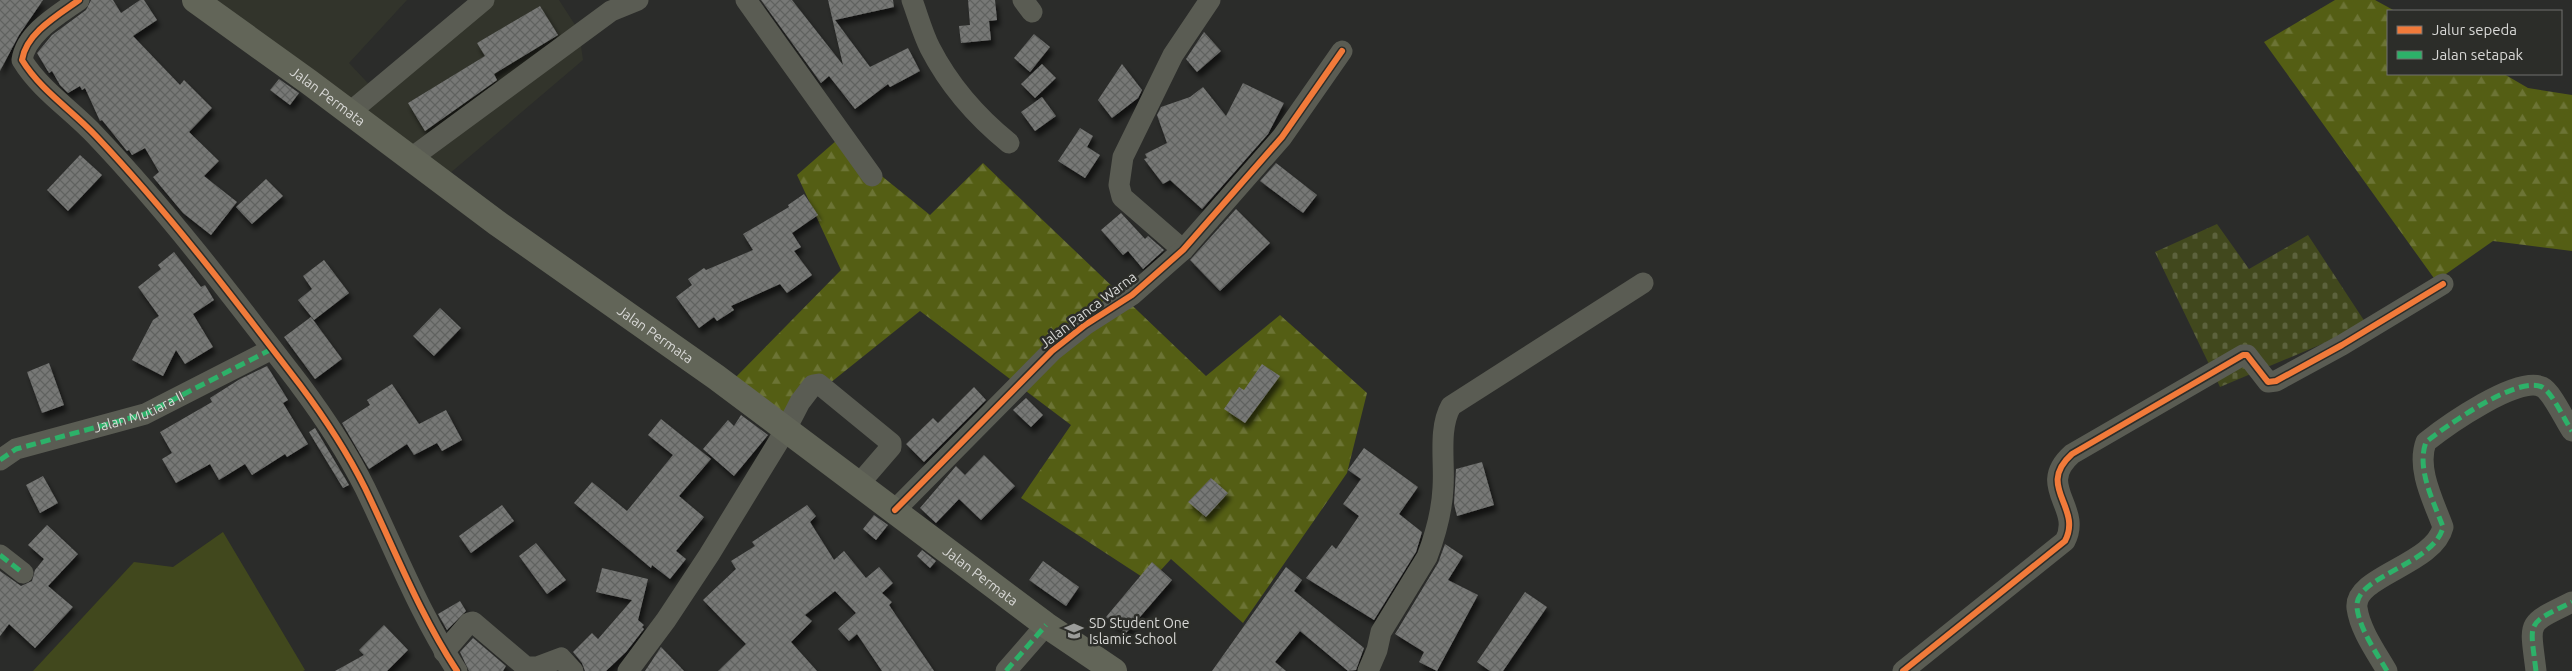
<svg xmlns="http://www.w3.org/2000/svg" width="2572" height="671" font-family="Ubuntu,sans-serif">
  <defs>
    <pattern id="forest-firs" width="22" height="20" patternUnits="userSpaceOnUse" patternTransform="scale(1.25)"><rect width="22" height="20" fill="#545e14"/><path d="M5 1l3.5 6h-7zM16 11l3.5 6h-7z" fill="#6c7435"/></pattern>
    <pattern id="cemetery-stones" width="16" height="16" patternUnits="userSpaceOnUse" patternTransform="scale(1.25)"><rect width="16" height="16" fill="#41481d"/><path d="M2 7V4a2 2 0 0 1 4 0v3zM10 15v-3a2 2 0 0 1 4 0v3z" fill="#5c623d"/></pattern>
    <pattern id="building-cross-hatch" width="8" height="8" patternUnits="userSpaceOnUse" patternTransform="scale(1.25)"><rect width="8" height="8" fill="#777876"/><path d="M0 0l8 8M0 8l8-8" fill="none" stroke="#616260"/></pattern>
    <filter id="shadow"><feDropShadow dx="3" dy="5.5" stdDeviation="2.5" flood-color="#0009"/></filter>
  </defs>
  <rect width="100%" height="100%" fill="#2b2c2a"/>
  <path fill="#32342b" d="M190,0H407L349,63L380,96L492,0H559L579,31L583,60L442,180Z"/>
  <path fill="#41481d" d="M223,532L305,670L303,671H33L134,562L173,567Z"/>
  <g fill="url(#forest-firs)">
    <path d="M2335,0H2375L2395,11H2388V74H2504L2528,88L2572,95V251L2493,241L2436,281L2264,42Z"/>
    <path d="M837,140L930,215L983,163L1206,376L1280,315L1367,393L1347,473L1243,623L1171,559L1150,582L1021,498L1071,425L920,311L785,419L732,381L841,270L797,175Z"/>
  </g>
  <path fill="url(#cemetery-stones)" d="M2217,224L2249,269L2308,235L2367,325L2220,387L2155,252Z"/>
  <g fill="url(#building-cross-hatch)" filter="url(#shadow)">
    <path d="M0,0H43L19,35L0,71Z"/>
    <path d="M91,0H113L121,13L140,0H144L157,20L133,36L180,85L184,80L212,108L189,132L219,161L204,176L237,202L211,235L183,213L153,177L159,172L145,148L132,155L129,150L127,151L102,120L100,121L85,88L82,90L80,86L68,93L60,85L52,71L49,73L37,53L52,35L86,10Z"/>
    <path d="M761,0H792L843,65L828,0H893L894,7L835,20L870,67L908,48L920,71L890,87L888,84L855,109L829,76L821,83Z"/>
    <path d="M968,0H995L997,20L989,21L991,40L961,43L959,26L970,25Z"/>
    <path d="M540,6L558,35L494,74L497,80L425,131L408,103L485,56L477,43Z"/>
    <path d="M1204,32L1221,51L1197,72L1186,59Z"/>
    <path d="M1034,34L1050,47L1030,72L1014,58Z"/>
    <path d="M1042,64L1056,78L1035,98L1021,84Z"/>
    <path d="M1122,64L1142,90L1138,98L1112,118L1098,100Z"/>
    <path d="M279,79L299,93L290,105L270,90Z"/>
    <path d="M1243,83L1284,103L1268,134L1202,209L1170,180L1163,184L1144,159L1147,158L1145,154L1167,143L1157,115L1161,107L1190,97L1203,87L1226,116Z"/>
    <path d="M1042,97L1056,116L1035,131L1021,112Z"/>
    <path d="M1080,128L1093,136L1087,147L1100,155L1085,178L1058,161Z"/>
    <path d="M80,155L102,175L68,211L47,190Z"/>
    <path d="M1276,163L1317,195L1303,213L1260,181Z"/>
    <path d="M266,179L283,196L252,224L236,207Z"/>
    <path d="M804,194L818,215L792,233L801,247L794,251L812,275L787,293L780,284L731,306L734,310L717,321L714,317L699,328L676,297L692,285L688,279L704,268L706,270L753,250L743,234L789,207L788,205Z"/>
    <path d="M1236,209L1270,243L1220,291L1190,260Z"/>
    <path d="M1121,213L1145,239L1148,236L1164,250L1143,269L1128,251L1123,255L1101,230Z"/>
    <path d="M174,252L201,287L205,285L214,300L193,314L213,347L185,364L176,350L163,376L132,360L153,320L159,316L138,287L161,269L158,265Z"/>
    <path d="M324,260L349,293L314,320L298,300L312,289L303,276Z"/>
    <path d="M440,308L461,328L434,356L413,336Z"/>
    <path d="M311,317L342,359L315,379L284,337Z"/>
    <path d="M49,363L64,405L42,413L27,372Z"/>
    <path d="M1262,364L1280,376L1245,423L1224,409L1239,387L1244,390Z"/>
    <path d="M267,366L288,400L283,403L308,444L287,457L285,454L252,475L245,464L219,480L210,464L176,483L162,459L172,453L160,432L212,402L210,398L240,379Z"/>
    <path d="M392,384L419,424L446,410L462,440L442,451L437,443L414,455L407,444L369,469L342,423L370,405L367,400Z"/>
    <path d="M974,387L986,400L924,462L906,444L933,418L938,423Z"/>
    <path d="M1026,398L1043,415L1031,427L1013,410Z"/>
    <path d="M741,415L768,435L734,476L703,449L728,420L734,426Z"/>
    <path d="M661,419L711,459L679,496L704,517L676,551L686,559L670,579L652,565L651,568L574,503L592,482L627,511L673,455L648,435Z"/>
    <path d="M315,428L349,485L343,488L309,432Z"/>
    <path d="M1364,448L1418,487L1399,514L1422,532L1416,552L1374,620L1306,578L1332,545L1336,549L1359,516L1343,504L1361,479L1348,470Z"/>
    <path d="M984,455L1015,486L981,520L959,499L936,523L920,508L956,466L965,475Z"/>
    <path d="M1482,462L1494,505L1457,516L1454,504L1456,469Z"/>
    <path d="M43,476L58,503L40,513L26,485Z"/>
    <path d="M1211,478L1228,493L1206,517L1188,502Z"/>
    <path d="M502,505L514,521L471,553L459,536Z"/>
    <path d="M807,505L816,516L810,522L834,560L844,551L866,578L879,567L893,583L882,593L892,602L889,605L934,671H882L857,634L849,641L838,629L856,613L835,591L805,615L812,621L791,642L817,671H718L746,644L703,600L736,569L731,561L755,546L752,542Z"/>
    <path d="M874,515L888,525L876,540L863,529Z"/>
    <path d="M47,525L78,554L48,586L73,607L35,648L9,624L0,636V571L21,586L32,581L35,570L44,559L28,545Z"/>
    <path d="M536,543L566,580L547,594L519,556Z"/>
    <path d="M1445,544L1463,556L1448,580L1478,595L1437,671L1419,662L1424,652L1395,634L1438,563Z"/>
    <path d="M922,550L936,561L930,568L917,556Z"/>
    <path d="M1043,561L1079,587L1066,606L1029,580Z"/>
    <path d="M1152,562L1172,580L1126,633L1106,617Z"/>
    <path d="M1286,567L1302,580L1294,591L1364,648L1356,670L1348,671L1300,631L1275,662L1286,671H1212Z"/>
    <path d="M602,568L648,579L638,620L644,625L642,627L644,629L626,652L606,671H585L582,663L573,652L592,633L598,639L632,600L596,592Z"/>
    <path d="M1525,592L1547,607L1503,671H1490L1477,662Z"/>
    <path d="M460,601L466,611L447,630L438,614Z"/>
    <path d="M384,625L408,650L387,671H335L364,655L359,650Z"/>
    <path d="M473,638L506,666L503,671H469L460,652Z"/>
    <path d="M661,647L684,671H645Z"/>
  </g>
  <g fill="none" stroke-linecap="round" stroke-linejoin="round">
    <g stroke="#5a5c53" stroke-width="21">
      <path d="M79,0C58,15 26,33 22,60C41,91 72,110 96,136C170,214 235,300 300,385C324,417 347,452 365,488C395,550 419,613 457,671"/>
      <path d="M746,0L872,176"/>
      <path d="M912,0C918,16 922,32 930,48C949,85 977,117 1009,143"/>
      <path d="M1023,0L1032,12"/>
      <path d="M349,113L484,0"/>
      <path d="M410,159L611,11L638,0"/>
      <path d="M1183,250L1122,197L1119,185L1123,157L1173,55L1210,0"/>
      <path d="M0,460L16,449L145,414L272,349"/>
      <path d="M895,510L1052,351L1085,325L1132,295L1183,250L1282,137L1342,51"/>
      <path d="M0,555L23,573"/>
      <path d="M444,652L469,623L473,622L526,667H537L561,658L573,671"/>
      <path d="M628,671L666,620L709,555L785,431L800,402L813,385L819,384L891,443V447L859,484"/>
      <path d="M1006,671L1046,625"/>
      <path d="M1368,671L1377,650L1381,632L1427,557C1435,536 1442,510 1443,488C1445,462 1438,429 1451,406L1643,283"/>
      <path d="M1903,671L2065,541C2083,507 2035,487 2072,454L2243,355H2247L2268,382L2276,381L2342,345L2443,284"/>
      <path d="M2387,671C2376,652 2360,630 2357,608C2353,576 2434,565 2443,527C2434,502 2416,469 2426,442C2446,426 2518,375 2542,387C2552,392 2565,421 2572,431"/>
      <path d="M2536,671C2530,620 2525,625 2572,602"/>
    </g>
    <path stroke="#626558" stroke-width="26" id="s1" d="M195,0L309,82L497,223L716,377L1046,625L1114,671"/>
    <g stroke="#2db169" stroke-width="5" stroke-dasharray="10 5" stroke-linecap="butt">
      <path id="s2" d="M0,460L16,449L145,414L272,349"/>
      <path d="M0,555L23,573"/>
      <path d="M1006,671L1046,625"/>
      <path d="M2387,671C2376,652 2360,630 2357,608C2353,576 2434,565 2443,527C2434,502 2416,469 2426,442C2446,426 2518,375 2542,387C2552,392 2565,421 2572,431"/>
      <path d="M2536,671C2530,620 2525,625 2572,602"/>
    </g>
    <g stroke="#2c2d29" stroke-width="9">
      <g id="cycleway">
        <path d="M79,0C58,15 26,33 22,60C41,91 72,110 96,136C170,214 235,300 300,385C324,417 347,452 365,488C395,550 419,613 457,671"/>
        <path d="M895,510L1052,351L1085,325L1132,295L1183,250L1282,137L1342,51"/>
        <path d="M1903,671L2065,541C2083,507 2035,487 2072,454L2243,355H2247L2268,382L2276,381L2342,345L2443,284"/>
      </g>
    </g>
    <use href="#cycleway" stroke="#f17a3a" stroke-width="6"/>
  </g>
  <defs>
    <g id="school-bare" transform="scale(1.5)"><path d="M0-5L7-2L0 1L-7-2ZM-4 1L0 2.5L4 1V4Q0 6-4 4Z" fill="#9b9c9a" stroke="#2c2d29" stroke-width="2.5" paint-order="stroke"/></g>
  </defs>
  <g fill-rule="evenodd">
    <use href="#school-bare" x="1074" y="631"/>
  </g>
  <g text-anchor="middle" stroke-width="5" stroke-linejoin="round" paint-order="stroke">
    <g font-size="14" fill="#d8d8d6" stroke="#2c2d29">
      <text dy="5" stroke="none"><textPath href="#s1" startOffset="164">Jalan Permata</textPath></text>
      <text transform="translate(1088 310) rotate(-37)" y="5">Jalan Panca Warna</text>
      <text dy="5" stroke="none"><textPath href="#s1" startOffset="569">Jalan Permata</textPath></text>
      <text dy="5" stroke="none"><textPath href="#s2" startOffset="148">Jalan Mutiara II</textPath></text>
      <text dy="5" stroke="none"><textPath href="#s1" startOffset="974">Jalan Permata</textPath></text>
    </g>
    <g font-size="14" fill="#d8d8d6" stroke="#2c2d29" text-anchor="start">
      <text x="1089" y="628">SD Student One<tspan x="1089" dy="16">Islamic School</tspan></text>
    </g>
  </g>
  <rect x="2387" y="10" width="175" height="65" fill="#2c2d29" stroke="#71716e"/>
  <rect x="2397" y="26" width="25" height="8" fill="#f17a3a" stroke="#71716e"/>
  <text x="2432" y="35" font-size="15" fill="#d8d8d6">Jalur sepeda</text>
  <rect x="2397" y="51" width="25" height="8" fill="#2db169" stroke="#71716e"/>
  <text x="2432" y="60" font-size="15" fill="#d8d8d6">Jalan setapak</text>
</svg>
